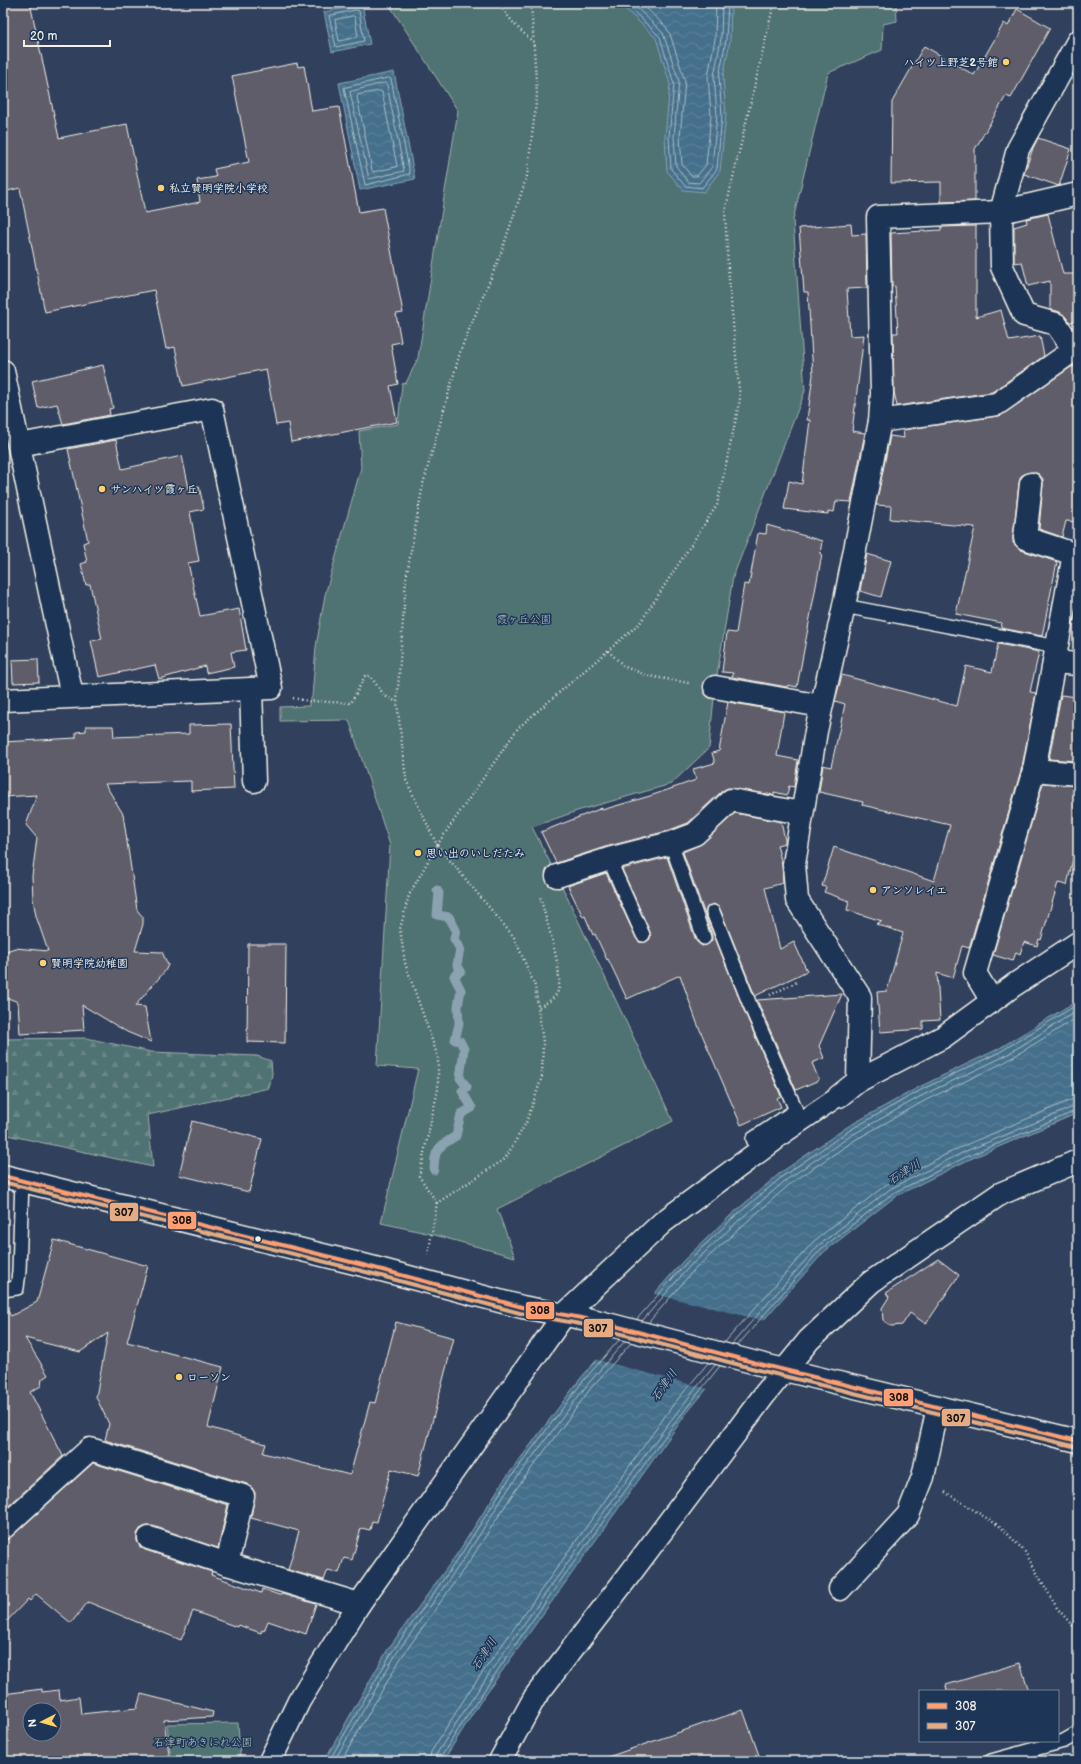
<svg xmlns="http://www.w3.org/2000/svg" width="1081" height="1764" font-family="'Balsamiq Sans','Klee One',sans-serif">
  <defs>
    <pattern id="forest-firs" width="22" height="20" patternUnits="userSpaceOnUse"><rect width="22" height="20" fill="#4f7272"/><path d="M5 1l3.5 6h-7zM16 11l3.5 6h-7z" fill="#698786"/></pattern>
    <pattern id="water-waves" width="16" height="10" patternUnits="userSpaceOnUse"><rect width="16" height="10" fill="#456f8c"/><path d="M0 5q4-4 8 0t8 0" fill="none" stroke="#60849c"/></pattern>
  </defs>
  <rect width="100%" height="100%" fill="#31415d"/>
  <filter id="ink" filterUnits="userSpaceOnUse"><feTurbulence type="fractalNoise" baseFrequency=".025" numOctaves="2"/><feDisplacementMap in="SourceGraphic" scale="8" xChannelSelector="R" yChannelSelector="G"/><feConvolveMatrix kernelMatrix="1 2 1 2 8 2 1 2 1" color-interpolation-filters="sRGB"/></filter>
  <g filter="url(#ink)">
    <g fill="#4f7272" stroke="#a2b2ad">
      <path d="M388,3H896L897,21L883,24L882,50L828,73L793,220L805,391L733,577L715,687L709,748L671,784L577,811L532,827L557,876L673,1121L497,1209L515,1257L431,1234L381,1223L418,1069L377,1066L390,845L349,720L280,721V707L309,706V701L312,697L316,647L325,595L361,468L359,431L398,424L402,384L406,383L418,358L458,111Z"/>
      <path d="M238,1723L240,1756L238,1761H171L167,1724Z"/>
    </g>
    <path fill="url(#forest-firs)" stroke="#a2b2ad" d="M86,1038L151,1052L257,1056L271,1061L272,1074L269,1088L148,1115L153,1167L3,1134V1039Z"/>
    <g fill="url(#water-waves)" stroke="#8ba3b1">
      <path d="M619,3H731L730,41L723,77L726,115L720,171L704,192L683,190L667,171L665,137L670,84L656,38Z"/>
      <path d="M362,4L370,44L332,52L324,12Z"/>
      <path d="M394,72L415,179L360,190L339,83Z"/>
      <path d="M1078,1000V1113L968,1160L896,1196L824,1252L768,1315L686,1414L482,1699L443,1761H324L388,1649L459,1551L502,1483L580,1379L683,1261L731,1215L780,1173L847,1127L919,1087L998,1049Z"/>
    </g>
    <path fill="#31415d" d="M651,1293L765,1321L708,1389L594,1359Z"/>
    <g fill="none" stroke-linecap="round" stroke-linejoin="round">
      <g stroke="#aebdc3" stroke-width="1">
        <path d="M625,3L660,37L674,84L669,137L671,169L685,186L702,188L717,169L722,115L719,77L726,40L728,3"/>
        <path d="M632,3L663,33L679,81L674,137L676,166L688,182L699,183L712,167L717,115L714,76L721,39L722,3"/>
        <path d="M641,3L666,27L670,34L685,81L680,137L682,164L691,176H697L706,165L711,115L708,76L715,39L716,3"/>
        <path d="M356,10L359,11L364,41L336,47L329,16Z"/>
        <path d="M353,16L355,17L358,37L339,41L335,20Z"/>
        <path d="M389,78L391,79L410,174L365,185L344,88Z"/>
        <path d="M385,83L387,85L404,171L369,179L350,92Z"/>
        <path d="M380,91L382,92L397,166L396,167L373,172L372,170L357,97L358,95Z"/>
        <path d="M637,1319L686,1263L733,1218L783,1176L850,1130L921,1090L1000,1052L1078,1004"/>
        <path d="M642,1321L689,1267L737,1222L786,1180L852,1135L923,1095L1003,1057L1078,1010"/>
        <path d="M649,1322L693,1271L741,1227L790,1184L855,1140L926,1100L1005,1062L1078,1017"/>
        <path d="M725,1342L814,1241L887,1184L961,1147L1071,1100L1078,1099"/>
        <path d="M732,1344L818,1246L890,1189L964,1152L1078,1105"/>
        <path d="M737,1346L821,1249L893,1193L966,1157L1078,1110"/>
        <path d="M329,1761L392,1652L462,1553L505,1485L583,1381L619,1340"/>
        <path d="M334,1761L396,1654L466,1556L509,1488L587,1385L625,1341"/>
        <path d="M341,1761L401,1658L471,1559L514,1492L591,1388L631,1343"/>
        <path d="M429,1761L431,1752L470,1690L673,1405L708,1363"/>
        <path d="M435,1761L436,1755C482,1681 533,1611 584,1540C627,1480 668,1421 715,1365"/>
        <path d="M440,1761L441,1757C487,1683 538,1612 590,1540C632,1481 674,1422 720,1366"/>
      </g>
      <path stroke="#8ba3b1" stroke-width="9" d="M434,1170C434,1149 439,1146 456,1136L461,1114L472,1108L462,1091L467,1087L460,1078L464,1049L460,1041L455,1040L459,1024L458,1006L461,990L454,976L461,971L457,965L460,949L454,939L456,930L449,917L437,915L439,893L437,890"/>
    </g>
    <g fill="#5f5d6a" stroke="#f4f1e8" fill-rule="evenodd">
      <path d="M3,3H30L59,138L127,124L145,213L200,202L197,180L216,177L214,169L249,162L232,76L297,63L298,67L304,66L312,111L339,107L359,212L383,208L403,313L396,314L401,342L391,344L398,384L390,386L397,422L291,442L288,423L276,425L266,369L183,386L175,347L166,349L154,290L45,312L20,188L3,192V145L7,144L3,124Z"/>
      <path d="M1017,9L1050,28L1011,98L1006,96L975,149V201L941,202V182L891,183L892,102L924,46L974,75L1004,23L1008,26Z"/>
      <path d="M1038,138L1071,149L1059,186L1024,174L1033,148Z"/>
      <path d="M1048,214L1063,274H1078V322H1070L1060,312L1050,309V281L1028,286L1022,262L1014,263V227L1027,223L1026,219Z"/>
      <path d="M851,224L852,235L866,234L867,288L847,289L850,336L864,335L852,431L865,433L851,502L836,501L834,512L828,511V514L784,509L789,481L802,484L810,420H807L813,375L808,292H804L799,228Z"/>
      <path d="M976,226V317L1001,310L1009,341L1040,336L1044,356L992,392L897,406L894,392L893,333H898L895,286L892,287L891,233L941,230V227Z"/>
      <path d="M103,365L113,408L109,409L110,415L63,424L57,404L38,408L32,381Z"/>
      <path d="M1078,366V522L1066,521L1062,537L1039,529L1043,485V479L1039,474L1032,472L1026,473L1021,476L1019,483L1013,537V543L1021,550L1057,562L1042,636L1001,628L1002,623L956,614L975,527L890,519L891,506L876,505L890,436L904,438L903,430L999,416L1071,367Z"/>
      <path d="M116,440L122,469L182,456L189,488L199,486L204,509L190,512L199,561L188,563L200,616L239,609L246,650L231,652L234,667L206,673L205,666L159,679L155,665L99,677L91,641L102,639L90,584L86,585L81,564L87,562L83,543L88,541L68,449Z"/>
      <path d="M767,525L822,541L820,554H822L797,687L788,685L787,687L732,677L733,673L722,672L727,632L736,633L744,584L749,585L758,533L766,534Z"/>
      <path d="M867,554L891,561L881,597L860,591Z"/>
      <path d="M998,644L1039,652L1030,692L1036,693L1022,767L969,948L962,946L953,978L937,973L940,1020L923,1021V1029L880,1032L877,992L887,991L903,933L876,924L882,921L847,910L849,901L824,892L826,887L822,886L834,847L934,881L950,825L862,805L863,802L819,792L823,765L831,767L845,704L835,701L842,675L957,706L966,666L992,672Z"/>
      <path d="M38,659L39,682L13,683L12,660Z"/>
      <path d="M1061,695L1078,697L1077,761L1049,759Z"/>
      <path d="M728,702L784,712L777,756L798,760L794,787L789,786L787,795L774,792V795L728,788L722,791L688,823L667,831L605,847L556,863L541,832L602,808V810L650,796L696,780L693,769L715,763L712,753L719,751Z"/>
      <path d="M231,724L234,789L191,791V781L105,784L123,814L137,910L143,917V924L135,951L162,952L168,965L165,971L135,1006L145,1007L151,1042L127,1032L82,1005L84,1030L20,1034L18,1002L3,996V952L15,948L48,951L36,916L33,899L32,876L37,838L26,825L37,795L3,797V742L76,738V732L86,731V726H113L114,737L189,734V725Z"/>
      <path d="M1043,783L1078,786V837L1067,885L1058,883L1041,940L1039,939L1037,946L1024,942L1020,954L1016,952L1013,961L993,955Z"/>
      <path d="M735,813L781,822L785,840V843L777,845L782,864L783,883L765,888L780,949L794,942L807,971L755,996L720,909L714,904L707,907L706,915L743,1008L781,1096L777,1098L781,1107L741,1125L697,1023L680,975L627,999L608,959L607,960L595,934L593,935L585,916L583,917L568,886L606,873L636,938L639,942H646L650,939V932L622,869L667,857L696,941L702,946L707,945L712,940V935L683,852L703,843Z"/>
      <path d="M248,944H286L285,1043L247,1042Z"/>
      <path d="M842,994L819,1046L824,1058L812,1063L819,1080L796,1090L757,1000Z"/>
      <path d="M192,1121L262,1139L249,1192L179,1175Z"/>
      <path d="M54,1240L148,1266L127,1342L223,1367L208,1427L266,1444L263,1453L350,1475L370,1402L375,1403L396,1322L454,1338L418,1476L391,1469L377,1522L372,1521L370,1530L361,1528L352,1560L344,1558L339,1573L328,1570L324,1580L288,1570L299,1531L251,1518L255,1493L252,1488L247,1484L105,1440L109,1424L96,1397L108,1333L80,1352L25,1338L48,1375L42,1379L41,1386L30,1392L63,1456L3,1511V1303L11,1316L37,1302Z"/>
      <path d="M938,1259L959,1275L926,1324L910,1313L902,1325L891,1326L883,1320L882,1308L889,1297L886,1293Z"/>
      <path d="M93,1463L228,1505L218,1548L153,1526H146L140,1529L137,1534V1541L140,1547L145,1550L212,1572L211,1575L261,1593L262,1589L279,1595H281L282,1594L316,1604L306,1634L268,1621L264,1631L262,1630L261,1633L238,1625L237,1627L193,1611L181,1640L88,1602L71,1623L36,1594L30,1601L28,1599L3,1625V1540L11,1537Z"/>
      <path d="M1020,1663L1029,1691H947L946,1685Z"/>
      <path d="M42,1689V1692L59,1690L60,1700L79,1697L81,1714L137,1708L141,1694L213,1712L212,1717L164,1720L170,1761H3V1694ZM30,1710H54V1734H30Z"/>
      <path d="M743,1710L761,1761H608V1757Z"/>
    </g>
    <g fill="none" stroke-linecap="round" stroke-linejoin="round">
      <g stroke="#f4f1e8" stroke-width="16">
        <g id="service">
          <path d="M844,606L1057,647"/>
          <path d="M671,843L704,938"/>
          <path d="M609,859L643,935"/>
          <path d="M713,912L750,1005L796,1110L753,1139L758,1151"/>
          <path d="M3,1290L17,1288L19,1271L22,1180"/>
          <path d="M991,1761L1064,1741L1078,1733"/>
        </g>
      </g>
      <g stroke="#f4f1e8" stroke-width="22">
        <path id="pedestrian" d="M773,1141L839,1096"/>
      </g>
      <g stroke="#f4f1e8" stroke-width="25">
        <g id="minor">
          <path d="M1074,350L1056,324L1024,315L1002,267L1001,212L1018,149L1078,41"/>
          <path d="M3,371L72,696"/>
          <path d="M880,421L997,404L1074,350H1078"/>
          <path d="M1031,484L1025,538L1074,554"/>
          <path d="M1054,662L1078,664"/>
          <path d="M715,687L821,706"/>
          <path d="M251,689L254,781"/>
          <path d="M3,700L271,688L212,409L19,445"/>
          <path d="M1034,770L1078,774"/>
          <path d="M557,876L609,859L671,843L695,834L731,800L801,813"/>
          <path d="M992,1001L975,973L1034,770L1074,554H1078"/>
          <path d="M858,1081L860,997L797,900L794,864L816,731L844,606L880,421L882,394L878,217L1001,212L1078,194"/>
          <path d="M839,1096L858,1081L943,1037L1014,985L1078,943"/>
          <path d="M3,1528L90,1449L243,1496L227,1564"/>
          <path d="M149,1538L227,1564L359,1604"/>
          <path d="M840,1589L908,1515L923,1477L938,1407"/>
          <path d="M270,1761L299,1701L359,1604L564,1315L663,1222L773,1141"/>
          <path d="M500,1761L535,1697L629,1575L765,1394L809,1340L871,1282L1000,1194L1078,1161"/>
        </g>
      </g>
      <g stroke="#f4f1e8" stroke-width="25">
        <path id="primary" d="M3,1176L367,1266L522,1307L592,1320L764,1365L1078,1441"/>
      </g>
      <g stroke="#f4f1e8" stroke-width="2.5" stroke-dasharray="1 3" stroke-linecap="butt">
        <path d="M498,3L515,25L533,42"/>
        <path d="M608,651L625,667L649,676L689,683"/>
        <path d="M293,698L309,701L351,703L365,676H370L385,696L397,702"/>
        <path d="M770,995L797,982"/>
        <path d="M539,1007C546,1003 555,999 558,991C564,971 545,918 540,896"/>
        <path d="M437,1203L419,1176L438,1089V1057L405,963L400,929L409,895L437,845L518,728L640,623L717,505L740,400L728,268L725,212L774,3"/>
        <path d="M428,1255L437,1203L505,1159L526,1123L542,1077L543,1042L535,986L514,937L437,845L406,780L397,702L406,579L423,484L461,349L500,256L527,176L537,95L531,3"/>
        <path d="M945,1492L1001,1527L1025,1552L1057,1608L1078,1632"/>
      </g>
      <use href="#service" stroke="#1d3557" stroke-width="13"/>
      <use href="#pedestrian" stroke="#1d3557" stroke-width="19"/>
      <use href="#minor" stroke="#1d3557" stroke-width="22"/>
      <use href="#primary" stroke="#1d3557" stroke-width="22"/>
      <g stroke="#1d3557" stroke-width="7">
        <path id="bus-1" d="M3,1176L367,1266L522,1307L592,1320L764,1365L1078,1441"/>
      </g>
      <g stroke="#1d3557" stroke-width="7">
        <path id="bus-2" d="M3,1182L366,1272L520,1313L591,1326L763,1371L1077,1447"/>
      </g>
      <use href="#bus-1" stroke="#fd9f72" stroke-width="4"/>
      <use href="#bus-2" stroke="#e5ac83" stroke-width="4"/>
    </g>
  </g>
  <g fill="#ffd166" stroke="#1d3557" stroke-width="1.5">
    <circle cx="1006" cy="62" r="4"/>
    <circle cx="161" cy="188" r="4"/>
    <circle cx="102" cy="489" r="4"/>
    <circle cx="418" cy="853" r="4"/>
    <circle cx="873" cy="890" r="4"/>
    <circle cx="43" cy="963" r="4"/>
    <circle cx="179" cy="1377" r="4"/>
  </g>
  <circle fill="#f4f1e8" stroke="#1d3557" stroke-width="1.5" cx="258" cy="1239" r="3.5"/>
  <g text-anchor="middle" stroke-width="3" stroke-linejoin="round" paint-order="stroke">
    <g font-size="11" font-weight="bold" fill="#f4f1e8" stroke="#1d3557" text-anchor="start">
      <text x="998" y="66" text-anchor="end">ハイツ上野芝2号館</text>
      <text x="169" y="192">私立賢明学院小学校</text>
      <text x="110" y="493">サンハイツ霞ヶ丘</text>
      <text x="426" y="857">思い出のいしだたみ</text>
      <text x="881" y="894">アンソレイエ</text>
      <text x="51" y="967">賢明学院幼稚園</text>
      <text x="187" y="1381">ローソン</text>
    </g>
    <g font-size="11" fill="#bac5bf" stroke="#1d3557">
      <text x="524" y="623">霞ヶ丘公園</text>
      <text x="203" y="1746">石津町あきにれ公園</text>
    </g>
    <g font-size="12" font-style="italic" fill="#b7c4c8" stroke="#1d3557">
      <text transform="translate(904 1172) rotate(-32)" y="4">石津川</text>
      <text transform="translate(664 1385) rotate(-55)" y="4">石津川</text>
      <text transform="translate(484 1654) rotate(-57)" y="4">石津川</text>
    </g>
  </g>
  <g stroke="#1d3557" stroke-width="1.5">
    <rect x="109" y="1202" width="30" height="20" rx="4" fill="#e5ac83"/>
    <rect x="167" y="1211" width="30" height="19" rx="4" fill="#fd9f72"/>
    <rect x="525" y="1301" width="30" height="19" rx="4" fill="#fd9f72"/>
    <rect x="583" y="1318" width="31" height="20" rx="4" fill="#e5ac83"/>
    <rect x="883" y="1388" width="31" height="19" rx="4" fill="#fd9f72"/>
    <rect x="941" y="1408" width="30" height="19" rx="4" fill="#e5ac83"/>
  </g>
  <g font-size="11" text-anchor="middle" font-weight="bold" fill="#111">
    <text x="124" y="1216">307</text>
    <text x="182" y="1224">308</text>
    <text x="540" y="1314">308</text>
    <text x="598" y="1332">307</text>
    <text x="899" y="1401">308</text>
    <text x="956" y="1422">307</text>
  </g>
  <rect width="1081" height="1764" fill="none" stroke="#1d3557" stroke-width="16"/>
  <rect x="8" y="8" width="1065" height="1748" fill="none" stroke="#f4f1e8" stroke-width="1.5" filter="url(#ink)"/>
  <rect x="919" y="1690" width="140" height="52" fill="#1d3557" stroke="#738091"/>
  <rect x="927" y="1703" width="20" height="6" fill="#fd9f72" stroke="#738091"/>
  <text x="955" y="1710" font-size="12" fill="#f4f1e8">308</text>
  <rect x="927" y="1723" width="20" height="6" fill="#e5ac83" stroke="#738091"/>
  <text x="955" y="1730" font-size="12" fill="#f4f1e8">307</text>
  <g transform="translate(42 1722) rotate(264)"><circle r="19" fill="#1d3557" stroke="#738091"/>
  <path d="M0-3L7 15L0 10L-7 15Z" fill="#ffd166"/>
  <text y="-6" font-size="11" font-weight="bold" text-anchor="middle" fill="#f4f1e8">N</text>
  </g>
  <path d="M24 40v6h86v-6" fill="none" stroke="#f4f1e8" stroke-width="2"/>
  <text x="30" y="40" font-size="12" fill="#f4f1e8" stroke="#1d3557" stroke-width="3" paint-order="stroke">20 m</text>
</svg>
